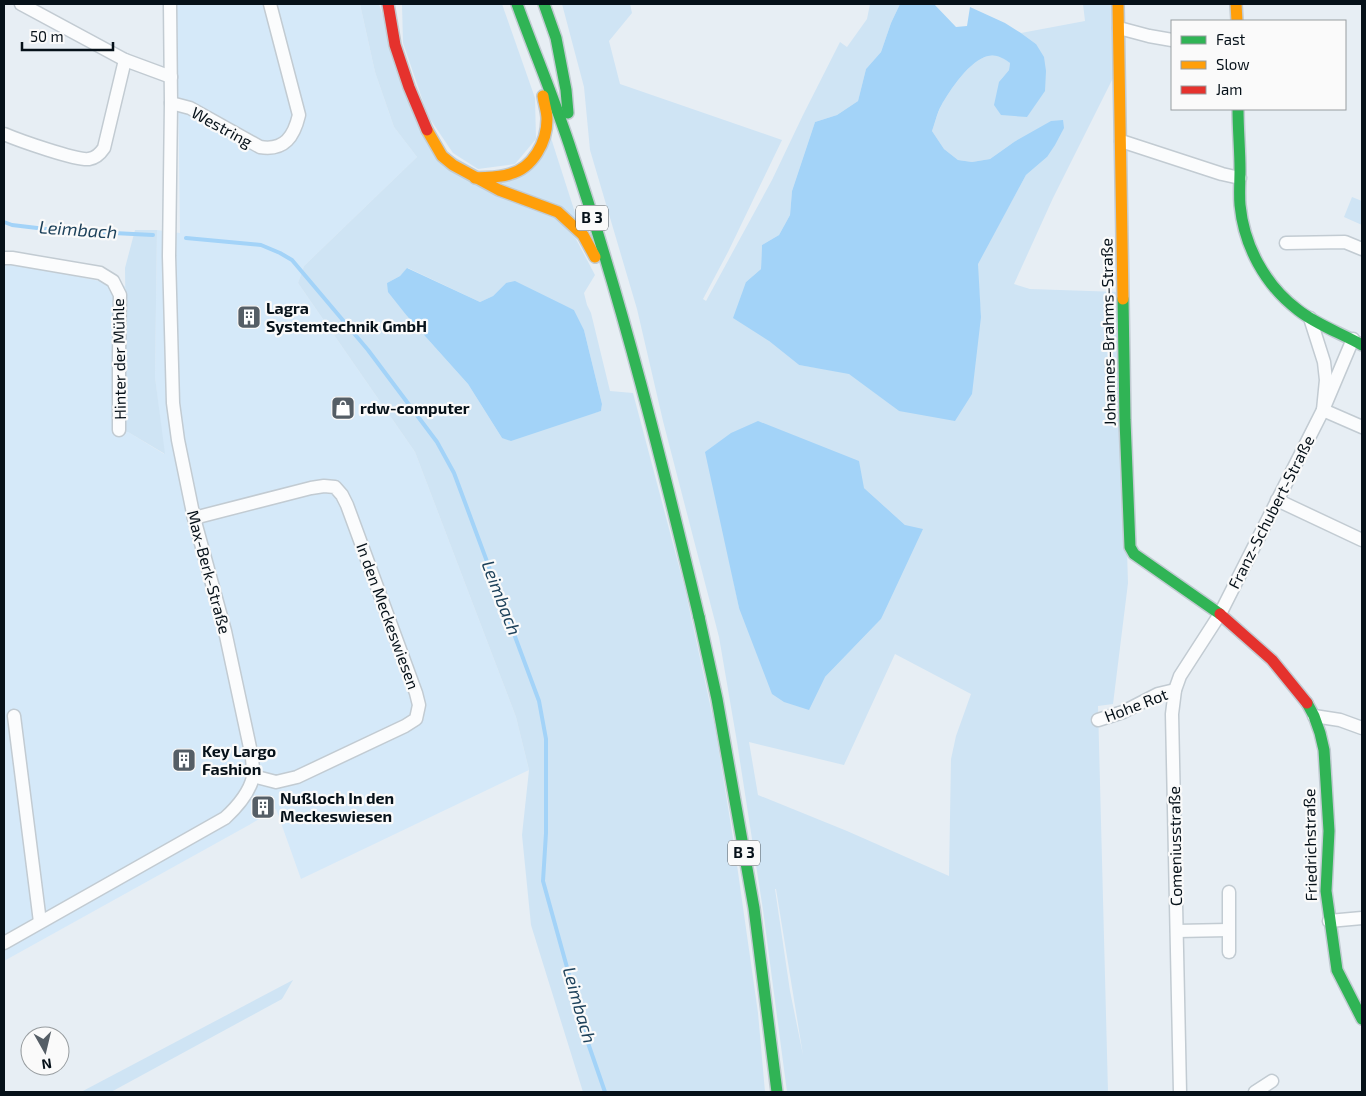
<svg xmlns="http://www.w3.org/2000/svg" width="1366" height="1096" font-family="'Exo 2',sans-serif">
  <rect width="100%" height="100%" fill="#e7eef4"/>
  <path fill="#d5e9f9" d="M177,4H360L375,72L394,127L417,157L304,266L298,283L415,452L516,717L529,770L301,879L276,809L249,825L4,961V262L125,286L126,349L122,433L128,432L164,454L155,377L157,230L180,233Z"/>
  <g fill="#cfe4f4" fill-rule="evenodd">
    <path d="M360,4H379L425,140L555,215L576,239L595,275L584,293L587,305L591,313L610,391L633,393L685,589L715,727L734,844L758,1013L765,1092H583L531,925L522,835L529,770L516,717L415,452L298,283L304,266L417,157L394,127L375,72ZM408,268L480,302L493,296L506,283L574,310L584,330L602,404L601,411L502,438L468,384L407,316L387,283L400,276Z"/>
    <path d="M402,4H502L535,98L536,139L515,164L478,169L453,153L428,116L403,43Z"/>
    <path d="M562,4H630L632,13L609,41L620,84L782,140L728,252L703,299L706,301L772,180L803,115L840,42L847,47L867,19L870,4H900L891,23L881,52L866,69L858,101L837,115L815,122L792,191L790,215L779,235L762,245L761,269L746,282L769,341L799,365L849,373L899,411L981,317L977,264L1026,175L1047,157L1014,142L990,159L972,162L958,160L944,149L932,131C935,123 937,114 941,106C950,90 970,60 988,56C997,54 1003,58 1010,63L1009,70L999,82L1036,44L1021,33L1085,21L1083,4H1114L1116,72L1053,198L1014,284L1030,289L1119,292L1128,583L1113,704L1098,706L1108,1092H787L763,910L737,742L719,637L663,421L637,309L590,150L584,87ZM864,488L905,525L881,619L825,677L739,608L727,549ZM895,654L971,694L956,736L951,759L949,876L847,831L758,795L749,742L844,765ZM775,889H776L803,1055L790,991Z"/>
    <path d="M551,138L578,222L495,184Z"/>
    <path d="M1352,197L1362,201V225L1344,217Z"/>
    <path d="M135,230H157L155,377L165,454L128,432L122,433L126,349L125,268Z"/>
    <path d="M293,980L282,999L111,1092H81Z"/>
  </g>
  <g fill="#a3d3f8">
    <path d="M900,4H934L956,27L967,26L970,7L1005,23L1021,33L1036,44L1044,57L1046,71L1045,91L1027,117L1001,115L994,105L999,82L1009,70L1010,63C1003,58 996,54 988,56C970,60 950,90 941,106C937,113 935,123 932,131L944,149L958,160L972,162L990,159L1014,142L1051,121L1063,120L1064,128L1055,145L1047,157L1026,175L978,264L981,317L972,394L955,421L899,411L849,374L799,365L769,341L733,318L746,282L761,269L762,245L779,235L790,215L792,191L815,122L837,115L858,101L866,69L881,52L891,23Z"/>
    <path d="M407,268L480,302L493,296L506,283L515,281L574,310L584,330L602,404L601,411L511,441L502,438L468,384L407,316L388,292L387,283L400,276Z"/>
    <path d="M758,421L859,461L864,488L905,525L923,529L881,619L825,677L809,710L784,702L772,694L739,608L705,452L731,433Z"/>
  </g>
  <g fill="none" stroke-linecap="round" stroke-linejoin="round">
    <g stroke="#a3d3f8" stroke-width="4">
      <path d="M4,222L12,225L54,230L153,235"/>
      <path d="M186,238L261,245L280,253L292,260L368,350L437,442L454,473L539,701L546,739V833L543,881L588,1043L605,1092"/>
    </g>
    <g stroke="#c2cbd2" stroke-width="15">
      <g id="street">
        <path d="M21,4L125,60L171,77"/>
        <path d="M1119,28L1149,36L1172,40"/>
        <path d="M171,103L190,108L260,147C285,151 294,136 299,115L270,4"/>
        <path d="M4,134C18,140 77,161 89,159C96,158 100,154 104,148L125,60"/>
        <path d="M1121,141L1222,174L1240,178"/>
        <path d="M1286,243L1345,242L1362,249"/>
        <path d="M4,258H12L100,273L113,281L120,295L119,354V430"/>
        <path d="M1310,318L1324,362L1326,380L1323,410L1362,427"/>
        <path d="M1277,500L1362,540"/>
        <path d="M194,518L311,488L324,486L335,487L342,495L347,505L416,693L419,705L416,719L405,726L297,777L276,782L253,776"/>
        <path d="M14,716L40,922"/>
        <path d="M1314,716L1340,720L1362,728"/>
        <path d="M1098,720L1123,712L1158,694L1175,690"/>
        <path d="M1329,921L1362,918"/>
        <path d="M1177,931L1228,930"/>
        <path d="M4,943L225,818C237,807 249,794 253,777C254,771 252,763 252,757L225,631L194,518L178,440L173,403L169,256L171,103L170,4"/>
        <path d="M1229,952V892"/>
        <path d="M1180,1092L1172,714L1175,690L1180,676L1220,614L1323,410L1353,339"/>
        <path d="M1255,1092L1272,1081"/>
      </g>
    </g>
    <g stroke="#c2cbd2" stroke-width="14">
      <g id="fast">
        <path d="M517,4C535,54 556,103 572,153C623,305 662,461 699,617"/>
        <path d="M544,4L556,38L566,90L568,113"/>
        <path d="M1238,109C1238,130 1240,150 1240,170C1240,182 1239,194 1240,205C1244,246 1265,285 1298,310C1317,325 1341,333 1362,345"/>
        <path d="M1123,299L1125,420L1130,547L1134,554L1220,614"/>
        <path d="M699,617L717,699L754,908L777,1092"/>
        <path d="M1307,703L1314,716L1320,733L1324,750L1329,831L1326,891L1337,970L1362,1019"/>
      </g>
    </g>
    <g stroke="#c2cbd2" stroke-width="14">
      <g id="slow">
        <path d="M1118,4L1123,299"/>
        <path d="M1236,4L1237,21"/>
        <path d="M427,130L442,156L453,165L499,190L558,212L583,235L595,257"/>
        <path d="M475,178C487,177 499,178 510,174C533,168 547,142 547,119C547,111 544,104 543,96"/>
      </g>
    </g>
    <g stroke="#c2cbd2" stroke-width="14">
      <g id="jam">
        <path d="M388,4L395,45L409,87L427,130"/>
        <path d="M1220,614L1272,660L1307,703"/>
      </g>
    </g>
    <use href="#street" stroke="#fbfcfd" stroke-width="12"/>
    <use href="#fast" stroke="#30b455" stroke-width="11"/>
    <use href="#slow" stroke="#ff9f0a" stroke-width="11"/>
    <use href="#jam" stroke="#e5322d" stroke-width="11"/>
  </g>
  <defs>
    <g id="building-square" transform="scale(1.25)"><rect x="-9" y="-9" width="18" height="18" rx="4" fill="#555e66" stroke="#fafafa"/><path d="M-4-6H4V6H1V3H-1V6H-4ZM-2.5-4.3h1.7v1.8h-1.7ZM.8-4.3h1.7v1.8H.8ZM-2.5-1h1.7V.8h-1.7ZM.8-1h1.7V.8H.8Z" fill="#fff"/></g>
    <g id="shop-square" transform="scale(1.25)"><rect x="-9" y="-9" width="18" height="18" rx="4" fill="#555e66" stroke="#fafafa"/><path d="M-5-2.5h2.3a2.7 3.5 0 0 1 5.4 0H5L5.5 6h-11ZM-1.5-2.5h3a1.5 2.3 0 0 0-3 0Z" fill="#fff"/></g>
  </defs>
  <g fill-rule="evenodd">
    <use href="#building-square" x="249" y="317"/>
    <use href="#shop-square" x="343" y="408"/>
    <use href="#building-square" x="184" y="760"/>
    <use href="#building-square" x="263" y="807"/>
  </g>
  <g text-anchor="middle" stroke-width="4.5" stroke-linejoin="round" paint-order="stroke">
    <g fill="#fafafa" stroke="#4f575c" stroke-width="1">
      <rect x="576" y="205.5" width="32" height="25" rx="4"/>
      <rect x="728" y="840.5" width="32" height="25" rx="4"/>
    </g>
    <g font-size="15" font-weight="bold" fill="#061119">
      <text x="592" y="223">B 3</text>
      <text x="744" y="858">B 3</text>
    </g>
    <g font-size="16" fill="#061119" stroke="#fafafa">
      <text transform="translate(222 127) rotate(29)" y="6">Westring</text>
      <text transform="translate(1108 332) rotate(-91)" y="6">Johannes-Brahms-Straße</text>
      <text transform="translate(119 359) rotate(-91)" y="6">Hinter der Mühle</text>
      <text transform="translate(1271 512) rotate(-63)" y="6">Franz-Schubert-Straße</text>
      <text transform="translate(209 572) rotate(75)" y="6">Max-Berk-Straße</text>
      <text transform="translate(388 616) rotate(70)" y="6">In den Meckeswiesen</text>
      <text transform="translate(1136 705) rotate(-21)" y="6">Hohe Rot</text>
      <text transform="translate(1310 845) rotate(-91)" y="6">Friedrichstraße</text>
      <text transform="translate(1175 846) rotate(-91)" y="6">Comeniusstraße</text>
    </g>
    <g font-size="16" font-weight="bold" fill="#061119" stroke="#fafafa" text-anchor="start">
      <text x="266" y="314">Lagra<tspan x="266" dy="18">Systemtechnik GmbH</tspan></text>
      <text x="360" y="414">rdw-computer</text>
      <text x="202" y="757">Key Largo<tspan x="202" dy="18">Fashion</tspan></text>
      <text x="280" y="804">Nußloch In den<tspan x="280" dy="18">Meckeswiesen</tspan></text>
    </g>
    <g font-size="18" font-style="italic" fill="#1e425b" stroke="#fafafa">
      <text transform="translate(78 230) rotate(4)" y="6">Leimbach</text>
      <text transform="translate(501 598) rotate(69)" y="6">Leimbach</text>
      <text transform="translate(579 1005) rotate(74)" y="6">Leimbach</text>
    </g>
  </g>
  <rect width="1366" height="1096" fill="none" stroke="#061119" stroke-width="10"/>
  <rect x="1171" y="20" width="175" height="90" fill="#fafafa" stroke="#989da0"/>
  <rect x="1181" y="36" width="25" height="8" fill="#30b455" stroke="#989da0"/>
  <text x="1216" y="45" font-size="15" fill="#061119">Fast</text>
  <rect x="1181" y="61" width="25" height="8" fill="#ff9f0a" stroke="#989da0"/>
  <text x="1216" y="70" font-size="15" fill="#061119">Slow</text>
  <rect x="1181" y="86" width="25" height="8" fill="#e5322d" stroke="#989da0"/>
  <text x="1216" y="95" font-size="15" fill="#061119">Jam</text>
  <g transform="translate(45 1051) rotate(172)"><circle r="24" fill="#fafafa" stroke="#989da0"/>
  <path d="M0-4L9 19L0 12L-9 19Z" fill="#555e66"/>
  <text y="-8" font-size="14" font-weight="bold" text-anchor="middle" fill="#061119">N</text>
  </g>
  <path d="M22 42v8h91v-8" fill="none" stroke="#061119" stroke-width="2.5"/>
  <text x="30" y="42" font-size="15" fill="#061119" stroke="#fafafa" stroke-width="4" paint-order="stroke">50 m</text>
</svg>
